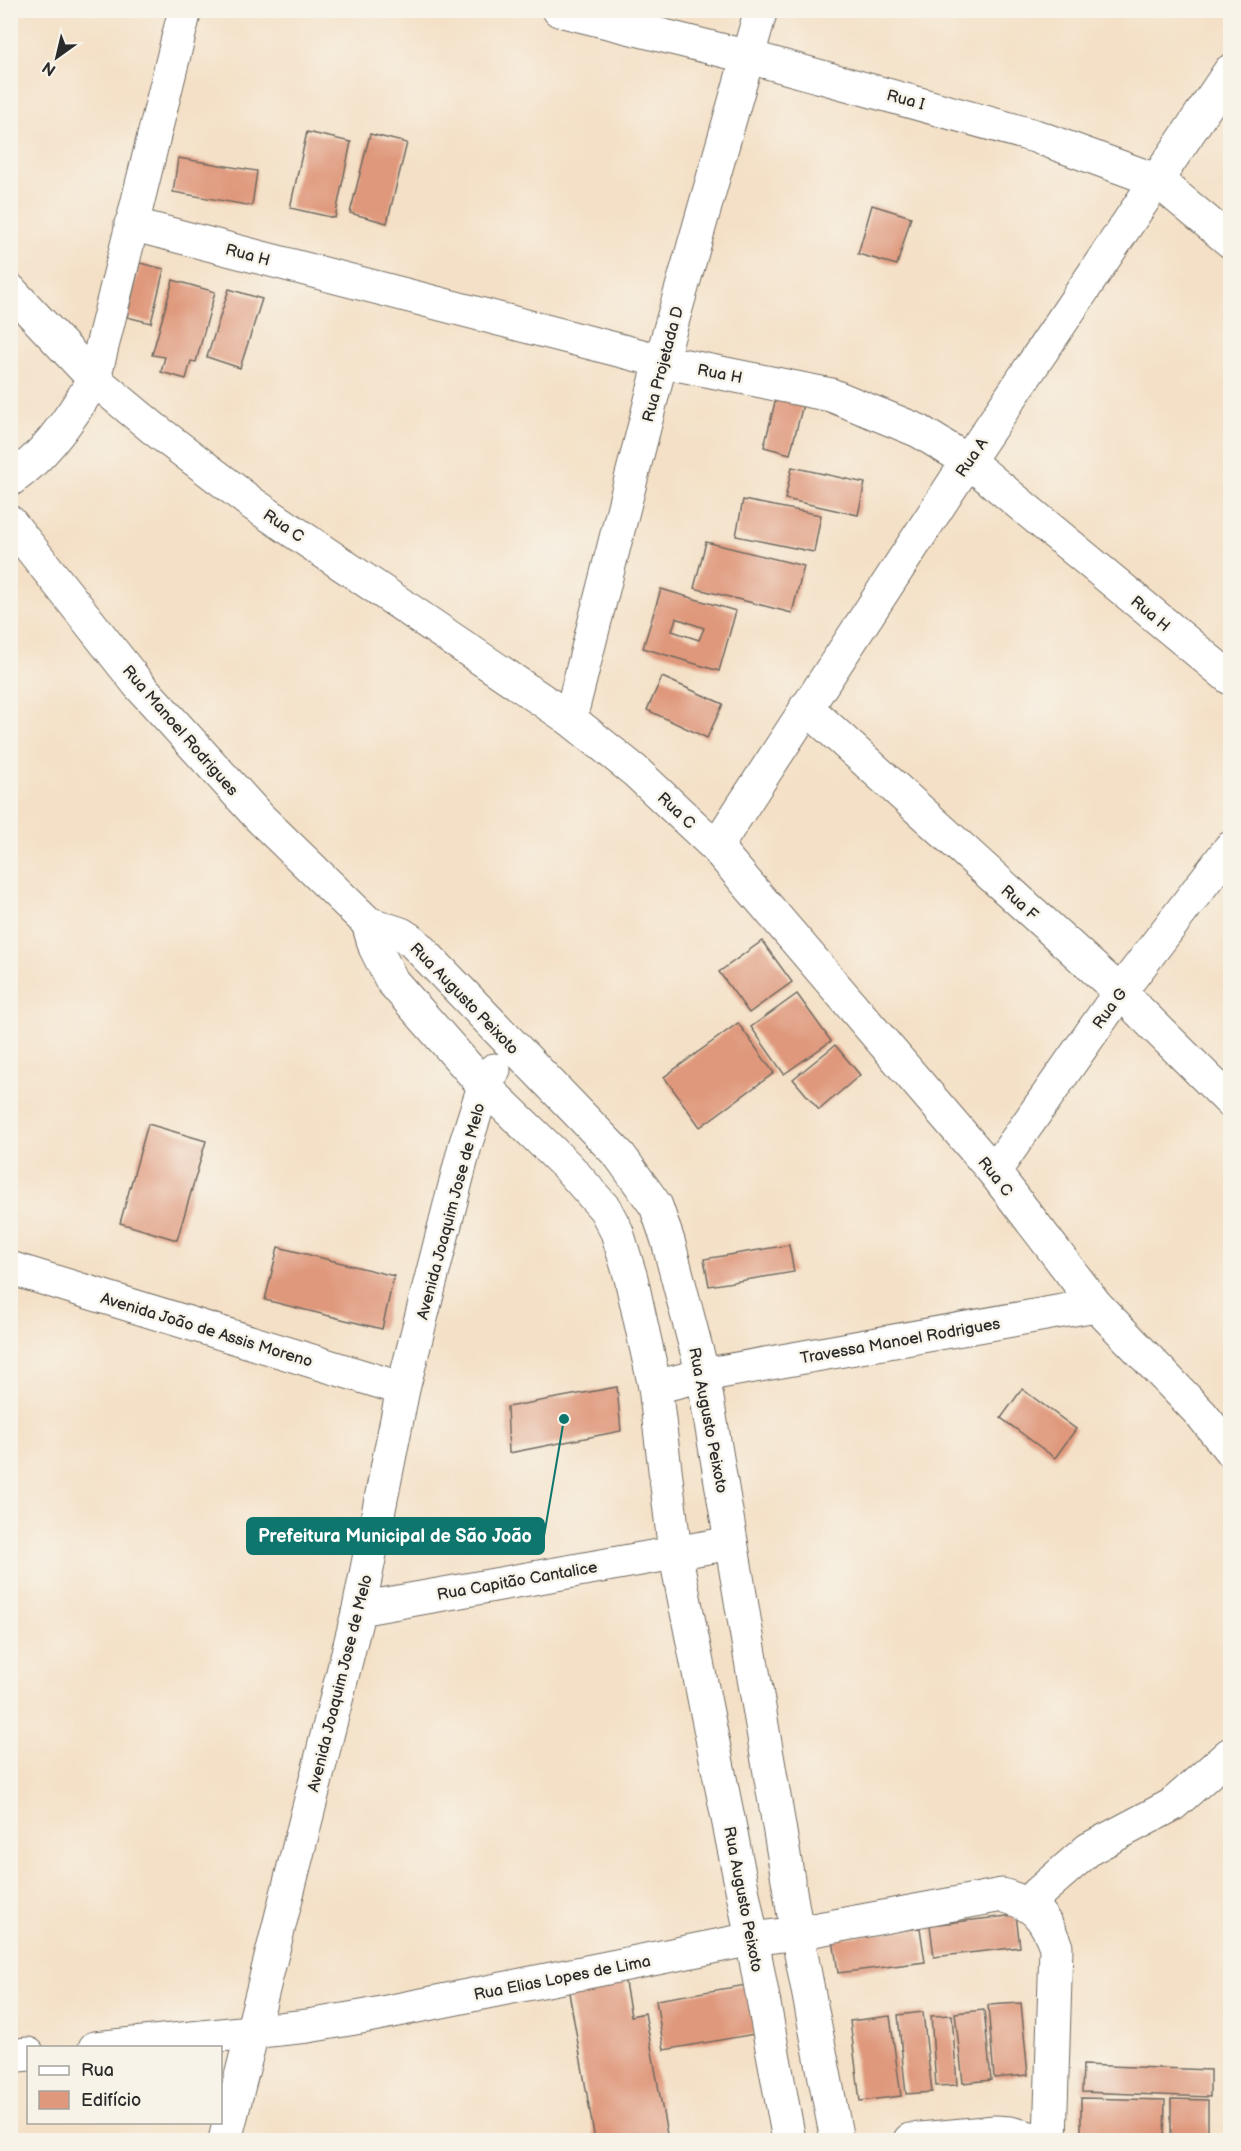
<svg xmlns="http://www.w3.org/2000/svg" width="1241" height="2151" font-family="'Balsamiq Sans',sans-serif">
  <rect width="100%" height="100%" fill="#f7f3e8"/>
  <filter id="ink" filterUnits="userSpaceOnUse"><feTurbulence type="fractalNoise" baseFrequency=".0167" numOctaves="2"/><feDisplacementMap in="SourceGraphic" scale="12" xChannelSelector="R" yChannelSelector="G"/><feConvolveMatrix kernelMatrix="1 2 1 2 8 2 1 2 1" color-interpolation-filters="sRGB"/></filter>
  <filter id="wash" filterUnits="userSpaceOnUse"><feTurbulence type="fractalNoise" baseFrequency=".008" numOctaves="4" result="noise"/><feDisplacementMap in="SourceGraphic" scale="24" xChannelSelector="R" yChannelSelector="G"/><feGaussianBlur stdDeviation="1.35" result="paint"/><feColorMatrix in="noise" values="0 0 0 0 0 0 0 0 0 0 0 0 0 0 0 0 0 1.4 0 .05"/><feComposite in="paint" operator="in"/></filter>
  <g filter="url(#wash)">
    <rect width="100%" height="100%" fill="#f4e0c6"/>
    <g id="blocks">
      <g fill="#df987b" fill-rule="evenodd">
        <path d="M307,132L351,142L335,218L290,208Z"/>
        <path d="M370,134L407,143L387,223L350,213Z"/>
        <path d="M178,158L257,171L252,206L173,192Z"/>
        <path d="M872,205L911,217L897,265L858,254Z"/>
        <path d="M140,263L164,269L151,323L127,317Z"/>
        <path d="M173,280L215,292L196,362L191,361L186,379L161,372L165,357L152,355Z"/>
        <path d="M229,289L262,299L240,368L207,357Z"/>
        <path d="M777,394L804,401L790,454L764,447Z"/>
        <path d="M792,467L865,483L858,515L785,499Z"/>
        <path d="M743,500L821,515L814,552L736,536Z"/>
        <path d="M706,542L804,566L792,613L694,588Z"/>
        <path d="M661,589L736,611L719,671L643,648ZM676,618L704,628L699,640L672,631Z"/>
        <path d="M662,677L723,704L707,738L647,710Z"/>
        <path d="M762,941L792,982L749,1013L719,972Z"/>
        <path d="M797,994L831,1041L784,1074L751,1027Z"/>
        <path d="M738,1023L774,1073L700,1127L664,1077Z"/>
        <path d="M835,1045L860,1075L819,1110L793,1079Z"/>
        <path d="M148,1124L206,1141L177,1240L120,1223Z"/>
        <path d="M789,1245L794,1272L709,1286L704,1259Z"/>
        <path d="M278,1247L394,1276L382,1329L265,1300Z"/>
        <path d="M617,1387L621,1431L509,1453L507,1407Z"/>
        <path d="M1022,1389L1076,1429L1055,1458L1001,1418Z"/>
        <path d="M1016,1915L1020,1947L934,1957L930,1925Z"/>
        <path d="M920,1928L925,1962L838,1973L833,1939Z"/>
        <path d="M624,1977L631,2016L645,2013L668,2140H595L568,1987Z"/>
        <path d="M746,1985L755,2034L664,2050L656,2000Z"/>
        <path d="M1021,2003L1028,2075L994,2078L988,2005Z"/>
        <path d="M984,2010L991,2080L963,2083L955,2013Z"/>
        <path d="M923,2012L932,2092L906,2094L898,2015Z"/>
        <path d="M952,2015L957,2085L936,2086L931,2016Z"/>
        <path d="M890,2016L901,2096L860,2101L850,2021Z"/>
        <path d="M1083,2065L1210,2070V2097L1082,2092Z"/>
        <path d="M1081,2098L1165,2100L1164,2140H1081Z"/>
        <path d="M1171,2099L1208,2100V2140H1171Z"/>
      </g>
    </g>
  </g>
  <g filter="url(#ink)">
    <use href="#blocks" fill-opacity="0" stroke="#716a61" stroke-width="1.5"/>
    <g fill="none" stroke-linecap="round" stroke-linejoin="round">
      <g stroke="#716a61" stroke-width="35">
        <g id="minor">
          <path d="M559,10L749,57L1035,136L1158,181L1230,241"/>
          <path d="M131,224L661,361L831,395L919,431L968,461L1230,678"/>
          <path d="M10,290L94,379L153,428L253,504L570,719L635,771L716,847L994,1172L1096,1305L1202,1415L1230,1450"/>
          <path d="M10,480C44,457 74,414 94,379L185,10"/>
          <path d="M10,522L139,685L260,818L368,923L401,934L412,941L620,1156L656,1206L668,1241L703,1375L797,1933L837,2140"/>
          <path d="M806,707L1120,992L1230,1101"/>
          <path d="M570,719L661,361L761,10"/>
          <path d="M716,847L968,461L1230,71"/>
          <path d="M368,923L375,947L392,981L484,1086L568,1167L605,1209L617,1232L631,1278L655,1387L675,1552L752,1939L789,2140"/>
          <path d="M994,1172L1120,992L1230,848"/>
          <path d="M10,1268L403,1389"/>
          <path d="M655,1387L703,1375L1096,1305"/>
          <path d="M359,1609L731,1543"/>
          <path d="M1026,1904L1089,1849L1172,1805L1230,1754"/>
          <path d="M95,2048L308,2026L367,2016L752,1939L797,1933L1002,1895C1034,1904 1045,1916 1056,1947L1050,2140"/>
          <path d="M10,2056L28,2054"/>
          <path d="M225,2140L359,1609L403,1389L465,1146L484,1086L494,1070"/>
          <path d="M910,2140L995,2132L1010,2133L1038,2140"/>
        </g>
      </g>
      <use href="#minor" stroke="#fff" stroke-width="33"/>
    </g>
  </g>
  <g text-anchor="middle" stroke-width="5" stroke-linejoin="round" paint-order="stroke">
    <g font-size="16" fill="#2b2b2b" stroke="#f7f3e8">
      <text transform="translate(906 99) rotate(15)" y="6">Rua I</text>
      <text transform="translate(248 254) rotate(15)" y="6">Rua H</text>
      <text transform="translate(662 364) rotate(-75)" y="6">Rua Projetada D</text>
      <text transform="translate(720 373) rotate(11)" y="6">Rua H</text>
      <text transform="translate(971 457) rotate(-56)" y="6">Rua A</text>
      <text transform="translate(284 525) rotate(34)" y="6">Rua C</text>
      <text transform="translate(1151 613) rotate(40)" y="6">Rua H</text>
      <text transform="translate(181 730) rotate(49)" y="6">Rua Manoel Rodrigues</text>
      <text transform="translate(677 810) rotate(43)" y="6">Rua C</text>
      <text transform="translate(1020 902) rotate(42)" y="6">Rua F</text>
      <text transform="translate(465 998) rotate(46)" y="6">Rua Augusto Peixoto</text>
      <text transform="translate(1109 1008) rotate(-54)" y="6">Rua G</text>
      <text transform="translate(996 1176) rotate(51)" y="6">Rua C</text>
      <text transform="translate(450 1211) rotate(-75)" y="6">Avenida Joaquim Jose de Melo</text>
      <text transform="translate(207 1329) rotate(17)" y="6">Avenida João de Assis Moreno</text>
      <text transform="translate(900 1340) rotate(-10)" y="6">Travessa Manoel Rodrigues</text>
      <text transform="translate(709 1420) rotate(79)" y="6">Rua Augusto Peixoto</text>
      <text transform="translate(517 1580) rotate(-10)" y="6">Rua Capitão Cantalice</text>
      <text transform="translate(339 1683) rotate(-76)" y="6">Avenida Joaquim Jose de Melo</text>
      <text transform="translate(744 1899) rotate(79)" y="6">Rua Augusto Peixoto</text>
      <text transform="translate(562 1977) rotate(-11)" y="6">Rua Elias Lopes de Lima</text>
    </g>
  </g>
  <path fill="none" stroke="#0f766e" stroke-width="2" d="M564 1419L544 1536"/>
  <circle fill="#0f766e" stroke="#f7f3e8" stroke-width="2" cx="564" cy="1419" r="6"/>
  <rect fill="#0f766e" stroke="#0f766e" stroke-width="2" x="247" y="1518" width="297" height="36" rx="6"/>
  <g font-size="18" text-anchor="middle" font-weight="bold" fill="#fff">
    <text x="395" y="1542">Prefeitura Municipal de São João</text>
  </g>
  <rect width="1241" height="2151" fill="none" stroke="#f7f3e8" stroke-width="36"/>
  <rect x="27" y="2046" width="195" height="78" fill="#f7f3e8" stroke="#a5a39c" stroke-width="1.5"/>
  <rect x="39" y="2066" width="30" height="9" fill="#ffffff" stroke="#a5a39c" stroke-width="1.5"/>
  <text x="81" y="2076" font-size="18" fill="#2b2b2b">Rua</text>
  <rect x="39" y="2091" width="30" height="18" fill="#df987b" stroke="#a5a39c" stroke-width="1.5"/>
  <text x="81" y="2106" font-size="18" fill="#2b2b2b">Edifício</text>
  <g transform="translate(57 57) rotate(214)" stroke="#f7f3e8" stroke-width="4.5" paint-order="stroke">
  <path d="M0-4.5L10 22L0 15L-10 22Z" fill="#2b2b2b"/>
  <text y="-9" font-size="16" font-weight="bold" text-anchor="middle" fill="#2b2b2b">N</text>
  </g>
</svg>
